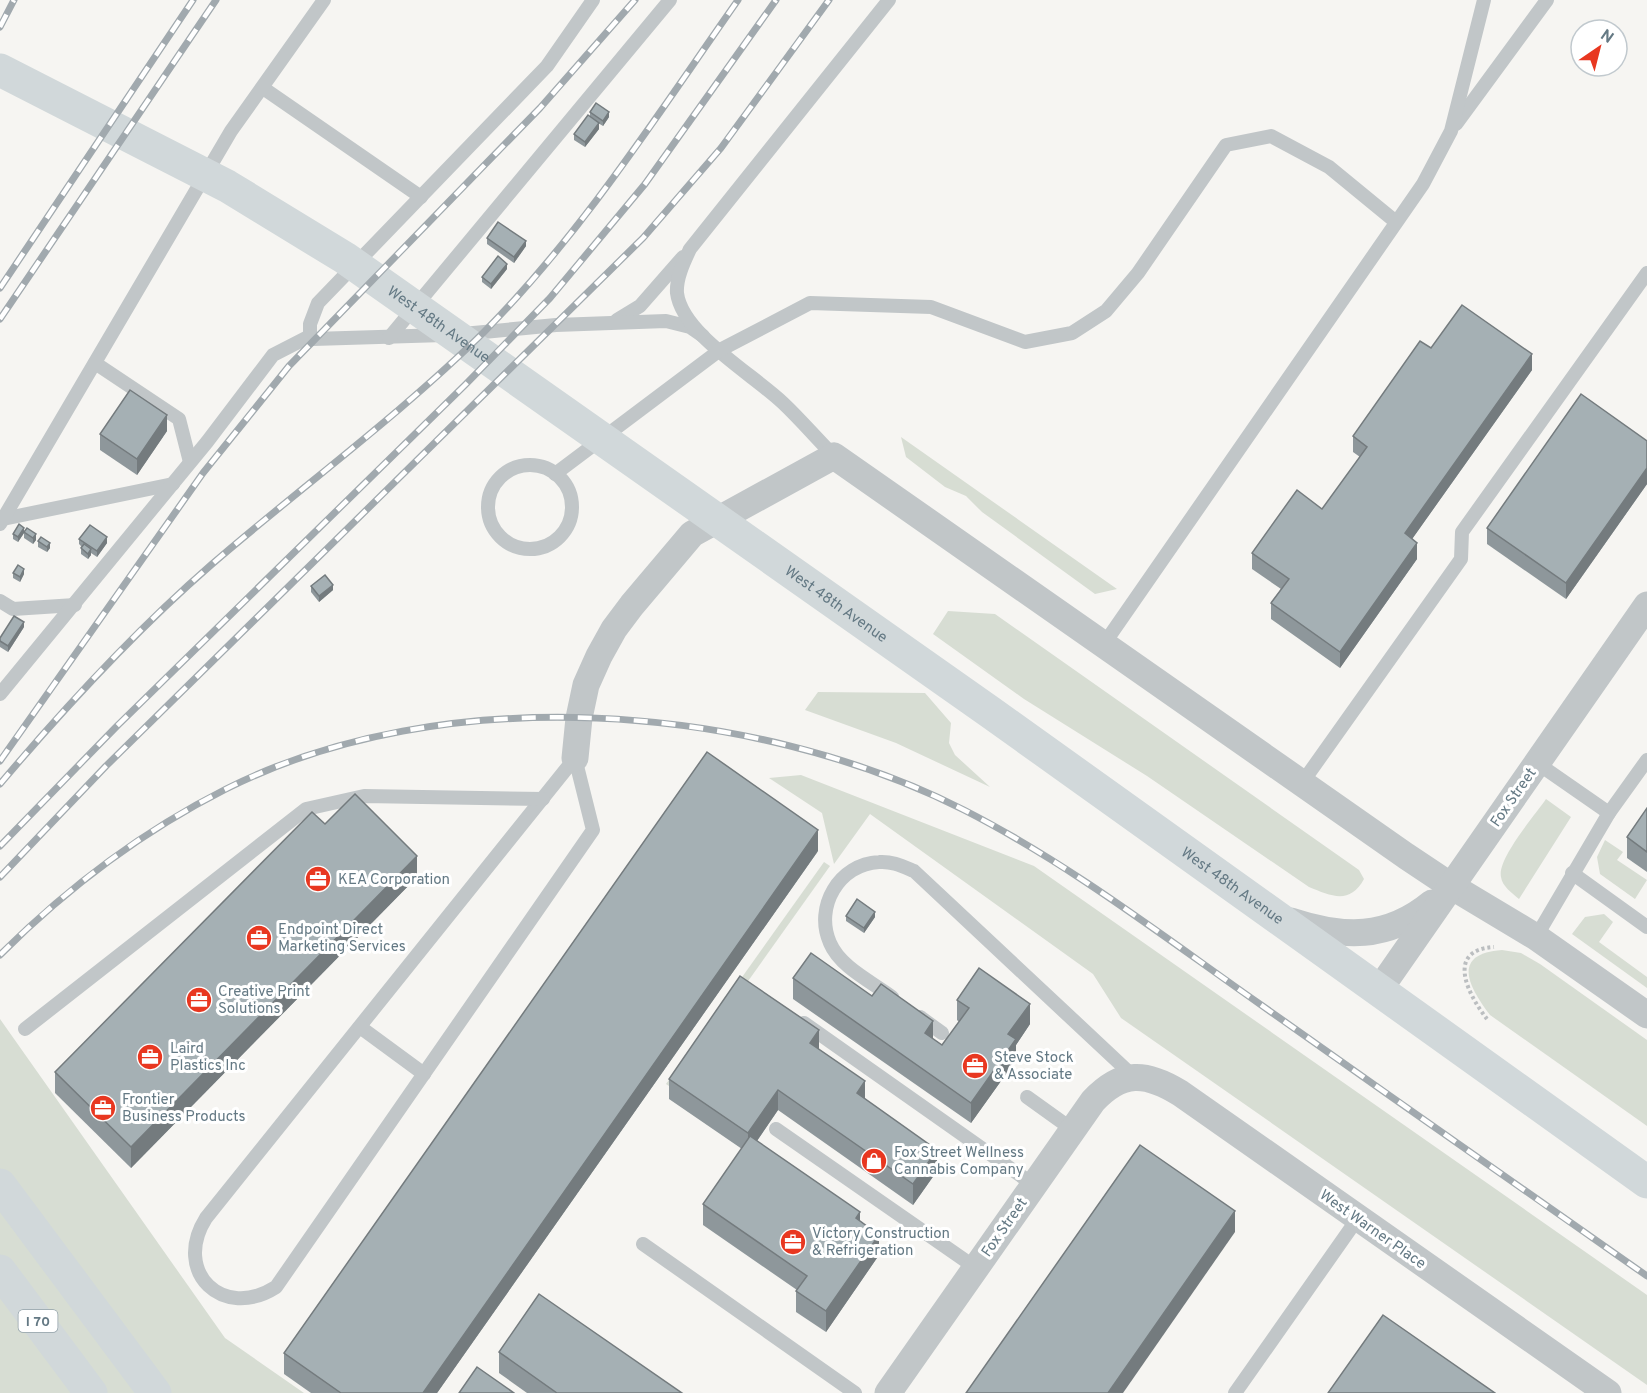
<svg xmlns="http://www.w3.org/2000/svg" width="1647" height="1393" font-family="Overpass,sans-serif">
  <rect width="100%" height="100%" fill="#f6f5f2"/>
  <g fill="#d7ddd3">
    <path d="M901,437L1117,589L1095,594L982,512L966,496L945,487L906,457Z"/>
    <path d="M948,611L995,614L1359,870L1364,879C1350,905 1331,896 1309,887L1147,776L1024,699L933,634Z"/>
    <path d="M818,692L925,693L951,723L949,743L955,755L990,787L896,743L805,710Z"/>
    <path d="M801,775L1034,866L1647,1295V1385L1121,1018L1093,974L870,814L834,864L822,813L769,778Z"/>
    <path d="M1546,799L1571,817L1519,899C1512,893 1502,886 1501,877C1497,859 1535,815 1546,799Z"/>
    <path d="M1605,840L1623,852L1617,860L1647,880L1635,899L1600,874L1597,857Z"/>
    <path d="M824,862L830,866L672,1088L666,1084Z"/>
    <path d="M1604,914L1613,922L1599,942L1647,977V988L1572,934L1585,917Z"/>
    <path d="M1502,950L1521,953L1540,964L1647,1040V1126L1490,1015C1468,986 1451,954 1502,950Z"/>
    <path d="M0,1019L225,1338L304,1393H0Z"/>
  </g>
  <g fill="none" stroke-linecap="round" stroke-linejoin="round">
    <path stroke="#bbbec0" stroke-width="4" stroke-dasharray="3 3" stroke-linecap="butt" d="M1487,1019C1469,996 1444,950 1494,947"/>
    <g stroke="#c1c6c8" stroke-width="14">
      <path d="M263,88L421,197"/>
      <path d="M1456,124L1547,0"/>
      <path d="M617,320L640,306L683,257"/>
      <path d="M463,334L556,325L666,321L690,327L703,336"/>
      <path d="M444,335L313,339L310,336V324L318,303L547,66L593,0"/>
      <path d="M389,338L670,0"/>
      <path d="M95,363L179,419L190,462"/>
      <path d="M834,456C817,439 801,420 783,403C754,375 682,334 677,293C676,278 684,262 690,249L889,0"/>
      <circle cx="530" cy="507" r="42"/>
      <path d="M555,474L720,350L810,303L931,307L1025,342L1072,333L1106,311L1138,273L1226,145L1271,136L1329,167L1396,222"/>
      <path d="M3,519L173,484"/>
      <path d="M0,524L231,131L324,0"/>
      <path d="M0,601L13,609L75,605"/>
      <path d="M1104,644L1423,184L1451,131L1484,0"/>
      <path d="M0,694L207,442L273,355L310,336"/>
      <path d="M575,758L593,830L276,1287C223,1321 172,1272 206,1218Z"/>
      <path d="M1537,763L1609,813"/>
      <path d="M1302,783L1461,559L1462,532L1647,273"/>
      <path d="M1572,873L1647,927"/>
      <path d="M1536,937L1609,813L1647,760"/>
      <path d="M892,997C872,982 840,967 830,943C814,907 839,864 879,862C892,861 902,866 914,871L1133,1076"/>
      <path d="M920,1017L942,1033"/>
      <path d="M804,1023L1034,1185"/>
      <path d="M360,1027L424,1074"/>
      <path d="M25,1029L306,809L364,796L543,799"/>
      <path d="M1027,1097L1073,1130"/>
      <path d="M776,1129L976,1268"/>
      <path d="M643,1244L855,1393"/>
      <path d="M1235,1393L1358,1218"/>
    </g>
    <g stroke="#c1c6c8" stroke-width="27">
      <path d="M575,758L579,718L586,685L599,656L614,629L632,605L692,534L834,456L1406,856L1451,886L1536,937L1647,1015"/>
      <path d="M1291,921C1343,938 1387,940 1432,903"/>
      <path d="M1379,990L1647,605"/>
      <path d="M888,1393L1093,1101C1122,1070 1146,1072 1180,1093L1608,1393"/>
    </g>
    <path stroke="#d1d8da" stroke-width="33" id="s1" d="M0,70L227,186L345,258L990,712L1647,1182"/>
    <g stroke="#d1d8da" stroke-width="33">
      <path d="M0,1185L155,1393"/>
      <path d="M0,1271L91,1393"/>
    </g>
    <g stroke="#a1a9ae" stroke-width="7">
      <g id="rail">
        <path d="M0,27L14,0"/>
        <path d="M0,288L193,0"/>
        <path d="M0,319L216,0"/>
        <path d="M0,761L203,473L289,366L540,108L635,0"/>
        <path d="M0,784C66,706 134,632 211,565C300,488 400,415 484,332C582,233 658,114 738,0"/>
        <path d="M0,846L117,726L465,385L550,298L645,184L776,0"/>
        <path d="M0,877L106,766L643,238L721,148L829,0"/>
        <path d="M0,955C67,888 141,832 226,789C442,680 752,702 964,810C1064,861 1155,930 1247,995C1380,1089 1514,1183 1647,1276"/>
      </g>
    </g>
    <use href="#rail" stroke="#fff" stroke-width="4.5" stroke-dasharray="14" stroke-linecap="butt"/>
  </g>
  <g fill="#8e979b">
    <path d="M590,112L609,117L603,126L598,123L599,129L585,147L574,140V134L590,117Z"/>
    <path d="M487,238L526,246L514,263L487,244Z"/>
    <path d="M507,269L491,289L482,282V277Z"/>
    <path d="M1431,348L1532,370L1412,539L1417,559L1340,668L1271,619V603L1281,589L1252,569V553L1322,509L1360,457L1353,452V436Z"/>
    <path d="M167,431L137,475L100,450V434Z"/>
    <path d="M1647,441V484L1566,599L1487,544V528Z"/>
    <path d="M24,532L36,540L33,544L24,538Z"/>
    <path d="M24,533L18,542L13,539V534Z"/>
    <path d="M79,539L107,543L97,557L91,553V555L88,559L81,554V548L82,547L79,544Z"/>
    <path d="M38,541L50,548L47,552L38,547Z"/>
    <path d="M13,573L24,574L20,582L13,578Z"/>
    <path d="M311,586L333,590L319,602L311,592Z"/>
    <path d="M24,627L8,652L0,647V638Z"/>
    <path d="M1647,808V872L1627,858V837Z"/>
    <path d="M325,824L417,877L131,1168L55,1093V1072Z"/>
    <path d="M818,851L437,1393H311L284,1374V1353Z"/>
    <path d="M846,916L875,917L864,933L846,921Z"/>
    <path d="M793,978L872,996L942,1045L959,1022L957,1020V1000L1030,1024L1016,1045V1060L971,1123L793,999Z"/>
    <path d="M819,1049L865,1099L937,1171L913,1205L778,1110L757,1141L860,1221L879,1255L826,1332L796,1312V1291L797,1290L703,1225V1204L742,1149L669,1099V1079Z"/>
    <path d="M499,1352L682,1393H527L499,1373Z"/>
  </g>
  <g fill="#747b7e">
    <path d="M609,112V117L603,126V121Z"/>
    <path d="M599,123V129L585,147V142Z"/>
    <path d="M526,241V246L514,263V257Z"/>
    <path d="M507,264V269L491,289V284Z"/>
    <path d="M1532,354V370L1405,549V533Z"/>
    <path d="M167,415V431L137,475V459Z"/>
    <path d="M1647,468V484L1566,599V583Z"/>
    <path d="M24,528V533L18,542V537Z"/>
    <path d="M36,534V540L33,544V538Z"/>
    <path d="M107,537V543L97,557V551Z"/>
    <path d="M50,543V548L47,552V547Z"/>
    <path d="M1417,543V559L1340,668V652Z"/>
    <path d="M91,549V555L88,559V554Z"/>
    <path d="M24,569V574L20,582V577Z"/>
    <path d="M333,585V590L319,602V596Z"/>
    <path d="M24,622V627L8,652V646Z"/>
    <path d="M818,830V851L437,1393H423Z"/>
    <path d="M417,856V877L131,1168V1147Z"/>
    <path d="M875,912V917L864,933V928Z"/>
    <path d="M1030,1004V1024L1016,1045V1060L971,1123V1103L1008,1034Z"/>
    <path d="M933,1021V1041L925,1033Z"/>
    <path d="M819,1030V1051L810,1043Z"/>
    <path d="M865,1081V1102L857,1093Z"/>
    <path d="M778,1090V1110L748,1154V1133Z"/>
    <path d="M937,1150V1171L913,1205V1184Z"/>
    <path d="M1235,1211V1232L1123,1393H1108Z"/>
    <path d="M860,1212V1233L856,1218Z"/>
    <path d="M879,1235V1255L826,1332V1311Z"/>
  </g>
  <g fill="#a5b0b4" stroke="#747b7e" stroke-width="1.5">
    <path d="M596,103L609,112L603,121L590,112Z"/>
    <path d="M588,115L599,123L585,142L574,134Z"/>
    <path d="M498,222L526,241L514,257L487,238Z"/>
    <path d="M498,256L507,264L491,284L482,277Z"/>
    <path d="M1462,305L1532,354L1405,533L1417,543L1340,652L1271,603L1289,579L1252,553L1297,490L1322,509L1367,447L1353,436L1420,341L1431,348Z"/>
    <path d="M130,390L167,415L137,459L100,434Z"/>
    <path d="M1581,394L1647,441V468L1566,583L1487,528Z"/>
    <path d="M19,524L24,528L18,537L13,534Z"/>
    <path d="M90,525L107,537L97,551L79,539Z"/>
    <path d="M27,528L36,534L33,538L24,532Z"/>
    <path d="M41,537L50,543L47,547L38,541Z"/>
    <path d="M84,544L91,549L88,554L81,548Z"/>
    <path d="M18,565L24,569L20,577L13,573Z"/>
    <path d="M325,575L333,585L319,596L311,586Z"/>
    <path d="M14,616L24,622L8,646L0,641V638Z"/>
    <path d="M707,752L818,830L423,1393H341L284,1353Z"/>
    <path d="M355,794L417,856L131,1147L55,1072L312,812L325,824Z"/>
    <path d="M1647,808V852L1627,837Z"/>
    <path d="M857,899L875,912L864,928L846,916Z"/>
    <path d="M811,953L872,996L881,984L933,1021L925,1033L942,1045L969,1008L957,1000L979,968L1030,1004L1008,1034L1016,1039L971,1103L793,978Z"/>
    <path d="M740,976L819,1030L810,1043L865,1081L857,1093L937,1150L913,1184L778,1090L748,1133L669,1079Z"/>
    <path d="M750,1136L860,1212L856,1218L879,1235L826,1311L796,1291L807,1276L703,1204Z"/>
    <path d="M1140,1145L1235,1211L1108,1393H966Z"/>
    <path d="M539,1294L682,1393H557L499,1352Z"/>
    <path d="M1383,1315L1495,1393H1328Z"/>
    <path d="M477,1367L514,1393H459Z"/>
  </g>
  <defs>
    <g id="office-disc" transform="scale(1.35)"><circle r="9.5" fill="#e83720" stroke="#fff"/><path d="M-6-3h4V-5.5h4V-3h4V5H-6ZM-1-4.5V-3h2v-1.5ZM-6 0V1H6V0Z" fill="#fff"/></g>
    <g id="shop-disc" transform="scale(1.35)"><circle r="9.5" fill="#e83720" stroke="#fff"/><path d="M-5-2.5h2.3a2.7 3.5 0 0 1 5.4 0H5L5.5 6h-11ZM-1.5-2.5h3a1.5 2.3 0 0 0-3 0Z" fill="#fff"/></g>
  </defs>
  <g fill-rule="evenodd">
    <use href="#office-disc" x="318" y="879"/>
    <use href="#office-disc" x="259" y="938"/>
    <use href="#office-disc" x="199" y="1000"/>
    <use href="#office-disc" x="150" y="1057"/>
    <use href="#office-disc" x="975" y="1066"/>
    <use href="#office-disc" x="103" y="1108"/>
    <use href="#shop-disc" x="874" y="1161"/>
    <use href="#office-disc" x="793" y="1242"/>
  </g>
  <g text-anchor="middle" stroke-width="6" stroke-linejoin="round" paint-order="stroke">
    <rect fill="#fff" stroke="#92a1a9" stroke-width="1.5" x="18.5" y="1310" width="39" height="22" rx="4.5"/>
    <g font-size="14" font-weight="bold" fill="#647984">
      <text x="38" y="1326">I 70</text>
    </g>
    <g font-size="15" fill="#647984" stroke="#fff">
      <text dy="5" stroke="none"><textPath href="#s1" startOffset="508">West 48th Avenue</textPath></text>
      <text dy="5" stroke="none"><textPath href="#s1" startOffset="994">West 48th Avenue</textPath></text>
      <text transform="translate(1513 797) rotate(-55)" y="5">Fox Street</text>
      <text dy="5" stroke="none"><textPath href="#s1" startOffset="1480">West 48th Avenue</textPath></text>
      <text transform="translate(1004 1227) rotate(-55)" y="5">Fox Street</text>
      <text transform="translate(1373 1229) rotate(35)" y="5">West Warner Place</text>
    </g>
    <g font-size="15" fill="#647984" stroke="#fff" text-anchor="start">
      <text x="338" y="884">KEA Corporation</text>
      <text x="278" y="934">Endpoint Direct<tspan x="278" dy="17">Marketing Services</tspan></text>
      <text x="218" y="996">Creative Print<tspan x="218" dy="17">Solutions</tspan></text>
      <text x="170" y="1053">Laird<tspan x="170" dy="17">Plastics Inc</tspan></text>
      <text x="994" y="1062">Steve Stock<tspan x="994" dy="17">&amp; Associate</tspan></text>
      <text x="122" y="1104">Frontier<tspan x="122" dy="17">Business Products</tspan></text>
      <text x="894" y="1157">Fox Street Wellness<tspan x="894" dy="17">Cannabis Company</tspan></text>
      <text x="812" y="1238">Victory Construction<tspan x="812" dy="17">&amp; Refrigeration</tspan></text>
    </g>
  </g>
  <g transform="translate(1599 48) rotate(35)"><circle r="28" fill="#ffffff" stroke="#c1c9ce" stroke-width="1.5"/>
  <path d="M0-4.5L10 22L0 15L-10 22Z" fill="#e83720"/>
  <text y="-9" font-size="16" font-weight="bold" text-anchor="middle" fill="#647984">N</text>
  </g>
</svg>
